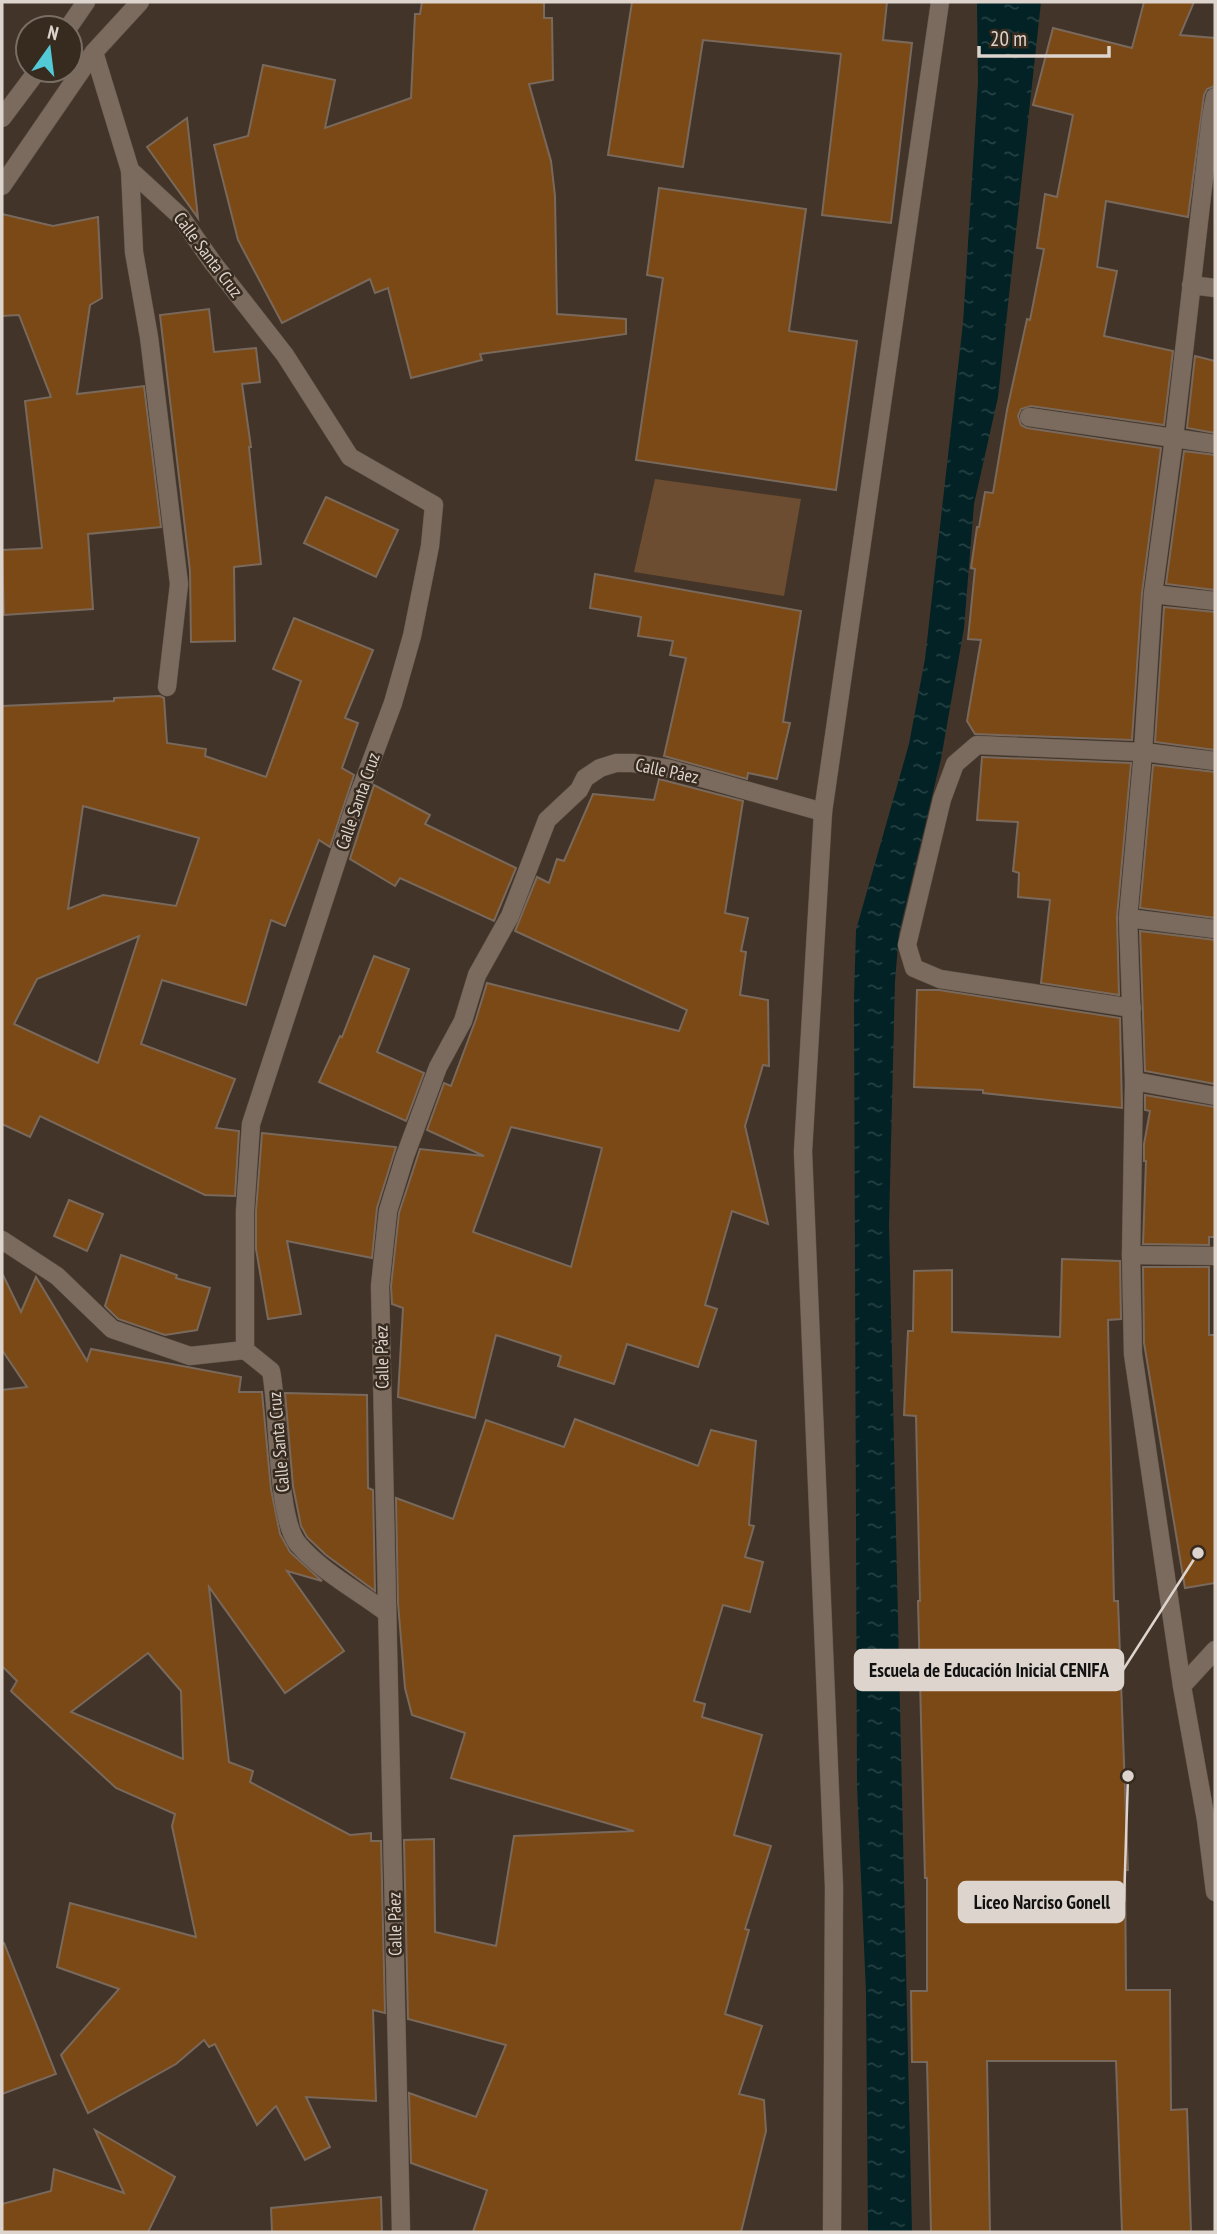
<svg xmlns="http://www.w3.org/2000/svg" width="1217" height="2234" font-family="'PT Sans Narrow',sans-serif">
  <defs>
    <pattern id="water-ripples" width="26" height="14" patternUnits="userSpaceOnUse" patternTransform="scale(1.75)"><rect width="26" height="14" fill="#022225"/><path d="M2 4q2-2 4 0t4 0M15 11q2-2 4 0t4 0" fill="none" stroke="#264143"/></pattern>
  </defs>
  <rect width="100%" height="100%" fill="#423428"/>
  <path fill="#6c4d32" d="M655,479L801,499L784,596L634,572Z"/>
  <path fill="url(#water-ripples)" d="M977,2H1041L998,397L974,504L964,628L941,759L899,933L895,981L889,1225L912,2232H868L866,1993L857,1786L854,999L856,930L909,744L925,659L963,323L978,83Z"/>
  <g fill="#7b4915" stroke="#79695c" stroke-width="2" fill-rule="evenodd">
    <path d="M422,2H544V18H552L553,80L529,84L551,161L555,196L557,314L626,319V334L480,354L482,360L411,378L388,288L375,293L370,279L282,323L238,240L214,145L248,136L263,65L335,80L325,128L411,98L415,14H420Z"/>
    <path d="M632,2H887L883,40L912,43L891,223L822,215L841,54L703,40L683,167L608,155Z"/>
    <path d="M1144,2H1194L1180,35L1215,38V86L1207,89L1204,95L1188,217L1106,201L1097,267L1117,271L1104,336L1173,351L1164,425L1031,406L1021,409L1018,416L1021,425L1027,428L1161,448L1142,593L1132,740L975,734L967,721L981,640L968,639L975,569L971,568L977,527H979L985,492L993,493L1007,410L1027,319L1030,320L1044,249L1037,248L1045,194L1057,197L1073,115L1033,105L1053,28L1132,48Z"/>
    <path d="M187,118L198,218L147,147Z"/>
    <path d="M659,188L806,209L789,331L857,341L836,490L636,460L663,278L647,275Z"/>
    <path d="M2,214L53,226L98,217L102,298L90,305L77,394L144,386L161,527L88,534L93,609L4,615L2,550L42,548L25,401L51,397L19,315L2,316Z"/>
    <path d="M209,309L214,352L256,348L260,382L242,384L251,447H249L261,564L234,567L235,641L191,642L190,571L160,315Z"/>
    <path d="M1195,356L1215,361V433L1187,428Z"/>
    <path d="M1184,451L1215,455V590L1166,584Z"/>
    <path d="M326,497L398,530L376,577L304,543Z"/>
    <path d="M595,574L801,611L783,722L790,723L777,779L748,773L747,779L664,756L686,658L670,655L673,641L638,636L641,617L590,608Z"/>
    <path d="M1164,607L1215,612V750L1155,742Z"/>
    <path d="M294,618L373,650L345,718L358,723L342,768L354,775L330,847L319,840L285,926L271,920L246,1005L162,980L141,1044L235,1079L216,1128L239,1131L235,1196L205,1195L40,1116L30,1137L2,1124V706L114,701V698L160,696L164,698L167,743L206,749L205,756L266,777L301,681L273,669ZM83,806L199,838L176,906L103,895L68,909ZM139,936L98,1063L14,1024L37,979Z"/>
    <path d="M982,757L1131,763L1117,917L1119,995L1041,983L1050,900L1018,897L1019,873L1013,871L1018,822L977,820Z"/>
    <path d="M1153,765L1215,772V918L1140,908Z"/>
    <path d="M659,779L743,801L725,913L748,918L741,951L746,952L740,995L768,1000L769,1066L763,1065L745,1126L768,1224L732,1211L705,1305L717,1309L698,1367L627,1344L614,1384L558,1366L561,1356L496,1335L475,1418L398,1397L403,1308L392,1304L391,1286L399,1213L420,1149L484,1156L427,1130L444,1083L451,1086L476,1019L487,983L679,1031L687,1010L515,931L537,877L549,883L557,859L564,861L593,794L654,800ZM511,1127L602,1148L571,1267L473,1232Z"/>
    <path d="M374,785L430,815L425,824L516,868L494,921L400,878L395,886L350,859Z"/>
    <path d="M1140,931L1215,940V1084L1145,1071Z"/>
    <path d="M374,956L409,969L377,1052L424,1073L406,1121L319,1082L340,1036L342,1037Z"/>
    <path d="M917,990H939L1120,1018L1122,1108L983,1093V1090L914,1087Z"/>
    <path d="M1145,1095L1215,1107V1237H1209V1245L1143,1244L1146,1161H1144V1144L1150,1111L1145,1110Z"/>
    <path d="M262,1133L396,1147L377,1208L372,1258L287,1241L301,1314L268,1319L256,1249V1211Z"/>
    <path d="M69,1200L103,1214L87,1251L54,1236Z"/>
    <path d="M121,1255L177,1275L176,1278L210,1288L197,1330L165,1335L118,1319L105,1306Z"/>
    <path d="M1062,1259L1120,1261L1121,1319L1108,1320L1114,1601H1118L1128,1870H1125L1126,1990H1170L1171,2110L1187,2109L1191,2232H1122L1116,2061H987L990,2232H931L927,2062H912L911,1991H927V1878H925L918,1601H920L916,1416L904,1415L908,1331H913L914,1271L952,1270V1332L1060,1337Z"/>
    <path d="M1143,1267H1209V1335H1215V1583L1185,1588L1144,1343Z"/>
    <path d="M2,1273L21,1312L36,1277L87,1361L91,1349L241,1377L239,1392H262L271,1489L280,1534L290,1552L322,1581L287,1571L344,1651L285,1693L209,1587L229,1762L253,1771L250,1782L350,1835L371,1833V1841H381L385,2013L373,2010L376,2101L306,2097L330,2147L305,2160L276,2106L257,2125L215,2044L209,2047L204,2040L176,2064L88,2113L61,2055L119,1989L57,1967L70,1903L196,1937L172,1826L175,1814L116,1788L11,1691L17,1681L2,1666V1390L27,1387L2,1350ZM148,1653L181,1691L183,1759L71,1712Z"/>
    <path d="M285,1393L367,1395L368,1488L373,1490L375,1591L326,1555L307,1537L301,1526L293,1486Z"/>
    <path d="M575,1419L698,1466L711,1430L756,1441L749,1525L754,1526L745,1557L763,1562L750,1612L723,1605L694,1701L705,1704L702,1717L762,1735L734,1835L771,1846L745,1929L749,1930L725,2014L762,2026L739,2094L764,2100L766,2131L741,2232H473L487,2190L411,2163L409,2093L476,2117L506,2045L408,2019L404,1840L434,1839L435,1932L496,1946L514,1836L634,1831L451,1778L465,1733L412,1715L405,1688L398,1603L396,1498L453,1519L486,1420L564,1447Z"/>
    <path d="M2,1943H4L56,2074L2,2094Z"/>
    <path d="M95,2130L175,2177L148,2232H2V2204L51,2191L54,2169L124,2193Z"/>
    <path d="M381,2197L382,2232H272L271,2208Z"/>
  </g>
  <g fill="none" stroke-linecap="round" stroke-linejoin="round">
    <g stroke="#5e5249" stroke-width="19">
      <g id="service">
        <path d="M1191,285L1215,288"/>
        <path d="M1029,417L1215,444"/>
        <path d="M1153,594L1215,601"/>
        <path d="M1128,918L1215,929"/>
        <path d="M1132,1008L940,979L914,968L907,945L942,799L955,764L977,745L1143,752L1215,761"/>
        <path d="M1134,1081L1215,1096"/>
        <path d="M1131,1255L1215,1256"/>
      </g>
    </g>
    <g stroke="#5e5249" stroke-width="19">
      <g id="minor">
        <path d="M68,28L86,2"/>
        <path d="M94,52L130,170L180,216L213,263L285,355L350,457L434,505L430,546L412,636L393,703L356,802L251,1124L245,1211V1350L271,1371C279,1409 276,1518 298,1544C323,1573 357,1590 387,1613"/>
        <path d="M1215,97L1211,117L1174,438L1153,594L1143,752L1128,918L1134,1081L1131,1255L1133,1354L1182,1686L1206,1820L1215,1892"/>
        <path d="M2,118L38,70"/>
        <path d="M130,170L134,252L149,337L179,584L167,687"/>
        <path d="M2,186L94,52L140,2"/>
        <path d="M2,1240L57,1276L112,1329L190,1356L245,1350"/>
        <path d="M1182,1686L1215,1650"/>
        <path d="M401,2232L380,1286L388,1211L405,1156L438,1067L463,1021L477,975L510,916L547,820L579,790L585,778L600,768L616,763H633L670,769L823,812"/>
        <path d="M832,2232L834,1887L803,1152L823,812L940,2"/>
      </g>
    </g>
    <use href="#service" stroke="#7b6b5e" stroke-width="18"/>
    <use href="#minor" stroke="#7b6b5e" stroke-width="18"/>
  </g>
  <g text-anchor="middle" stroke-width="5" stroke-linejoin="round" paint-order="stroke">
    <g font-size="18" fill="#ddd4cd" stroke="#372a1e">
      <text transform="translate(208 255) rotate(53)" y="6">Calle Santa Cruz</text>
      <text transform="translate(667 771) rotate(12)" y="6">Calle Páez</text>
      <text transform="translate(358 801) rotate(-71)" y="6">Calle Santa Cruz</text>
      <text transform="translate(382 1357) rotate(-91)" y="6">Calle Páez</text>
      <text transform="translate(279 1442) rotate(-95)" y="6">Calle Santa Cruz</text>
      <text transform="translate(395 1924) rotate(-91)" y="6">Calle Páez</text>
    </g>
  </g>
  <path fill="none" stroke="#ddd4cd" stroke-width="2.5" d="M1198 1553L1123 1670M1128 1776L1124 1902"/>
  <g fill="#ddd4cd" stroke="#372a1e" stroke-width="2.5">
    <circle cx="1198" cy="1553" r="7"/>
    <circle cx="1128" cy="1776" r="7"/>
  </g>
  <g fill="#ddd4cd" stroke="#ddd4cd" stroke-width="2.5">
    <rect x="855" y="1650" width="268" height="40" rx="7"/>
    <rect x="959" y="1882" width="165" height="40" rx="7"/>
  </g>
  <g font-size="19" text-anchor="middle" font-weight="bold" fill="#111">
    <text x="989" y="1677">Escuela de Educación Inicial CENIFA</text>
    <text x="1042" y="1909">Liceo Narciso Gonell</text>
  </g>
  <rect width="1217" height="2234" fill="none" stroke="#ddd4cd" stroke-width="7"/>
  <g transform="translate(49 49) rotate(14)"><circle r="33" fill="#372a1e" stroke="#796e64" stroke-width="2"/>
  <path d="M0-5L12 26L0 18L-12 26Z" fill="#52cbd7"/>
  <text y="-10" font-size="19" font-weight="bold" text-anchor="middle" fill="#ddd4cd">N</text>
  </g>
  <path d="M979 46v10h130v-10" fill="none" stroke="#ddd4cd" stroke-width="3.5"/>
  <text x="990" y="46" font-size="21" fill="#ddd4cd" stroke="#372a1e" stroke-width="5" paint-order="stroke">20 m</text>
</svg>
